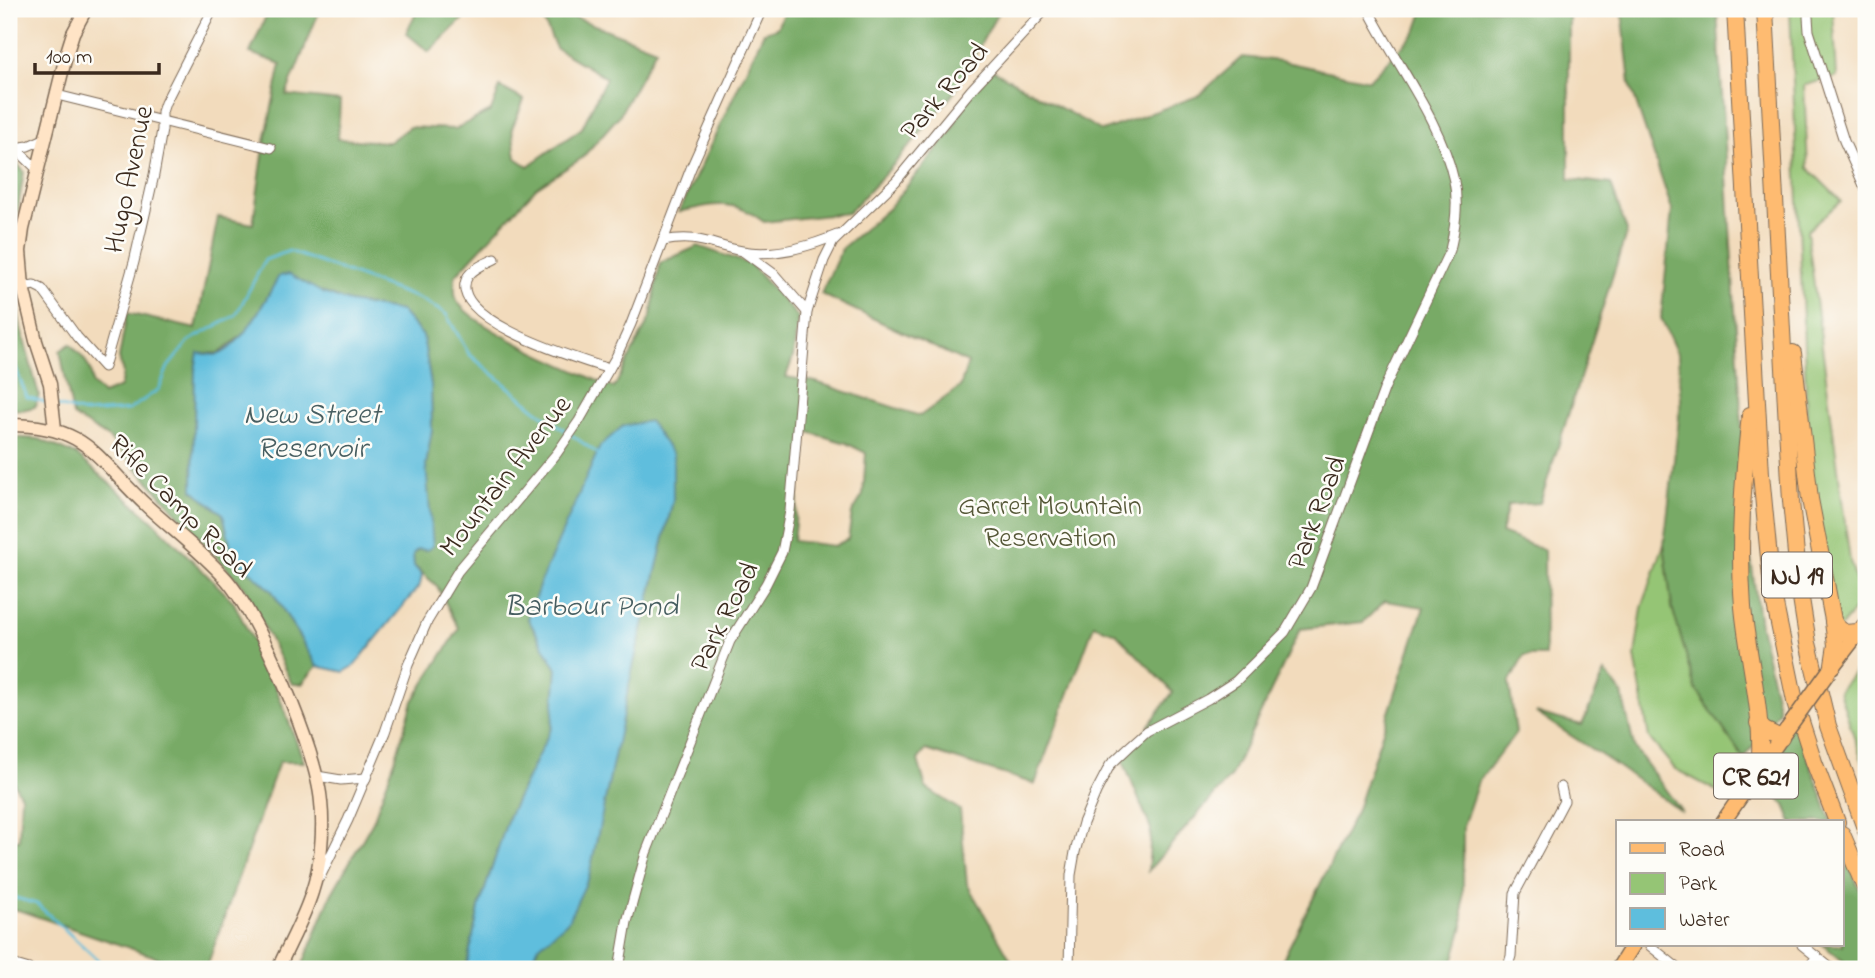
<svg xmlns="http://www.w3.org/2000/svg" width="1875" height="978" font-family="'Indie Flower',sans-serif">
  <rect width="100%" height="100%" fill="#fdfcf7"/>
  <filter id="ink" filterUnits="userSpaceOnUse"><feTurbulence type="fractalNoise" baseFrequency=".0143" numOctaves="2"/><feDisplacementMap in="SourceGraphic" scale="14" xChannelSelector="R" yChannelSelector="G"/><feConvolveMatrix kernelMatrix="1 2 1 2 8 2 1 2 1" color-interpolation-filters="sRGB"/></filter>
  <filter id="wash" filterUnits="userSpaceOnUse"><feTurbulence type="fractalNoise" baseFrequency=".00686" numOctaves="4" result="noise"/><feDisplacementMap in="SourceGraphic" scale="28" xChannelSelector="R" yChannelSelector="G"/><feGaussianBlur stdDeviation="1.57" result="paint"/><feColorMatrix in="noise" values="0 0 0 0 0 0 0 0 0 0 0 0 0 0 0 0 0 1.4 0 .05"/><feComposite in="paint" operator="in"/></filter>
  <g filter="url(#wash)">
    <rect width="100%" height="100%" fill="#f2dbbc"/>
    <g fill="#95c575" stroke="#68784a" stroke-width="2">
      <path d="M1790,9H1833L1837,77L1804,85L1808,168L1841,201L1807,231L1850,561L1862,601L1828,642L1810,490Z"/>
      <path d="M1664,544L1672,607L1696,689L1744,759L1728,797L1675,769L1649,738L1635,656L1642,608Z"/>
      <path d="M1866,657V773L1839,691Z"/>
    </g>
    <g fill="#78aa66" stroke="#5a6a42" stroke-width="2" fill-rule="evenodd">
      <path d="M269,9H320L286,95L340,101L338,139L389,142L409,127L455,129L491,111L500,87L524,100L512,128L516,158L528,166L582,128L606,78L556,48L542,17L559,11L656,49L619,116L582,158L536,188L455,276C455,282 454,292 456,298C465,326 584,374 614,388L651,316L660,263L698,246L750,264L798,317L793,357L786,377L816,382L920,416L960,387L968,363L821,294L842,248L889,208L951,132L971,90L993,70L1102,131L1198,96L1242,57L1281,61L1369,80L1416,32L1424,9H1569V179L1611,184L1627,231L1540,503L1508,505L1501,533L1544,550L1545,656H1524L1509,683L1516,733L1478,782L1463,826V926L1451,969H1278L1356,812L1424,607L1385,601L1363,622L1300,629L1231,776L1148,871L1151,829L1123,761L1173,692L1116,633L1094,625L1035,784L926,750L918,760L926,788L960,810L967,884L1016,969H532C528,948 553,933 568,921L632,671L673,500L528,619L557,669L552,728L509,815L479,908L466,969H301L331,895L373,821L395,760L413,701L459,629L437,586L414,566L413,554L418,549L427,550L426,465L432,429L431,385L423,336L401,311L349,302L279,277L247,331L220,353L198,354L195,370L193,490L223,514L233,556L272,591L317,666L302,684H292L245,588L110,439L73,416L60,351L70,344C83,357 92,365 92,384L103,394L120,387L123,373L119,358L127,313L196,329L218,217L253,224L265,141L281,64L250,53ZM805,431L846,443L866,453L863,495L852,513L848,539L834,546L793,541Z"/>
      <path d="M418,9H473L429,52L406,33Z"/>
      <path d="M785,9H1000L954,93L896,162L848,213L764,222C733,198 714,204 679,212L764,32L777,28Z"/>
      <path d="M1622,9H1717L1749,544L1760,626L1779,710L1744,759L1696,689L1672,607L1664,544L1681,401L1678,356L1661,318L1672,210L1630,84Z"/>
      <path d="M9,153L24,172L13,238V281L21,328L39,395L35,407L22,410L9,409Z"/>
      <path d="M9,437L39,439L77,455L152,520L233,601L274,683L304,762H279L206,969H191L18,910L9,909V840H19L21,796L9,774Z"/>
      <path d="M1605,672L1622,694L1634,747L1682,812L1613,763L1536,713L1582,725Z"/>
      <path d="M1789,726L1797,729L1832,822H1792L1785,805L1756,777Z"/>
      <path d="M1842,847L1866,905V969H1853L1823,945H1842Z"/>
    </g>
    <g fill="#5ebedd" stroke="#4c747e" stroke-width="2">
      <path d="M289,274L323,293L349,302L401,311L423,336L431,385L432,429L426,465L433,546L427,550L418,549L413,554L414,566L422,575L420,585L354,666L344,672L317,666L272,591L233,556L223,514L193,490L195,370L198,353C205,354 213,356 220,354C244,343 266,299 279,276Z"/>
      <path d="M649,421L673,455V500L632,671L589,877L568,921L537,948L531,962L532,969H466L479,908L509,815L552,727L557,669L528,619L540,583L600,446L623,426Z"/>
    </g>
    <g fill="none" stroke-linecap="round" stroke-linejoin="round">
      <g stroke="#5ebedd" stroke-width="2.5">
        <path d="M9,352L27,397L48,403"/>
        <path d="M57,406L85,413L129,410L159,389L168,367L189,341L236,315L265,260L289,251L420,299L446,314L469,354L535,409L597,453"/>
        <path d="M9,896L37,904L98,960L103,969"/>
      </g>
    </g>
  </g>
  <g filter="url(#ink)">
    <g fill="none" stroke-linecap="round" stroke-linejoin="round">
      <g stroke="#7b6855" stroke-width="11">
        <g id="street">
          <path d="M1808,17L1809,31L1844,141L1866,190"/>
          <path d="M57,95L271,148"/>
          <path d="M9,142L38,170"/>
          <path d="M15,148L28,146L46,138"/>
          <path d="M663,241C699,234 710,245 742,251C773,257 808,247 837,235"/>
          <path d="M744,252L774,274L807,312"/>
          <path d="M495,259C486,263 474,268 468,276C442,319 582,360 609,369"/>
          <path d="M23,287L34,285L42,289L77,337L104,367L134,262L154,175L162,130V112L165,103L213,9"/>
          <path d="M317,776L341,780L366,778"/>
          <path d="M320,877L348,820L385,732L408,665L427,622L458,571L557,453L579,421L616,357L631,324L691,168L762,9"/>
          <path d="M1649,945L1679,969"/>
          <path d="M1802,945L1832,969"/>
          <path d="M11,969L12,964L29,969"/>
          <path d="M619,969L627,922L646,853L730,641L766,584L782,552L790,511L807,312L824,260L833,242L896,181L971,90L1046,9"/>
          <path d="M1069,969L1071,875L1075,852L1083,823L1096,792L1110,765L1129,747L1147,731L1208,699L1236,681L1285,632L1311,588L1385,387L1450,250C1455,228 1459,204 1454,181C1441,121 1396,64 1368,9"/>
          <path d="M1507,969L1511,956L1515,893L1564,801L1561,787"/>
          <path d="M1807,969L1817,957"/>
        </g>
      </g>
      <g stroke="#7b6855" stroke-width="15">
        <g id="secondary">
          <path d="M9,425C89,425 96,459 148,507C174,531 203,553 226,579C260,618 317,751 321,802C324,830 321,865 312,892C304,918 289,944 278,969"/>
          <path d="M55,429L50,384L36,341L23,287L20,251L23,229L67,52L73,33L86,9"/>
        </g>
      </g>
      <g stroke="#7b6855" stroke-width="17">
        <g id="primary">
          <path d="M1832,667L1866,623"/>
          <path d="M1723,822L1787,729"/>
          <path d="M1618,969L1633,945"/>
        </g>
      </g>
      <g stroke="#7b6855" stroke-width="18">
        <g id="highway">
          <path d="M1735,9L1761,474L1772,590L1796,706L1814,762L1837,822"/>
          <path d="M1765,9L1791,501L1799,586L1808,643L1828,726L1866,831"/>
          <path d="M1793,353L1810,499L1833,620L1836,626L1845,633L1858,632"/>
          <path d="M1750,415C1743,479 1738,543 1743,607C1748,661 1765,717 1759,771"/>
          <path d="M1833,622L1836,645L1833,664"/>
          <path d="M1758,723L1764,730L1781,738"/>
          <path d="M1842,834L1866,890"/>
        </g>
      </g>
      <use href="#street" stroke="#fff" stroke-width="9"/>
      <use href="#secondary" stroke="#ffe4c6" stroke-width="12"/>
      <use href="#primary" stroke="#febb71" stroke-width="14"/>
      <use href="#highway" stroke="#febb71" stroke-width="16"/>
      <g stroke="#7b6855" stroke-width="17" stroke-linecap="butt">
        <path id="primary-bridge" d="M1788,728L1829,671"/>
      </g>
      <use href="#primary-bridge" stroke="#febb71" stroke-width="14"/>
    </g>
  </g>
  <g text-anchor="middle" stroke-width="5" stroke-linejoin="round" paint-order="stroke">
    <g fill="#fdfcf7" stroke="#75695f" stroke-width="2">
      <rect x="1762" y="552.5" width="70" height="45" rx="5"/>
      <rect x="1714" y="753.5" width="84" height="45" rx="5"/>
    </g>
    <g font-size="26" font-weight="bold" fill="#3b2a1e">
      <text x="1797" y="584">NJ 19</text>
      <text x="1756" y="785">CR 621</text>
    </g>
    <g font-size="28" fill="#3b2a1e" stroke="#fdfcf7">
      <text transform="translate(943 90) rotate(-49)" y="10">Park Road</text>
      <text transform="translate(127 179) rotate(-78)" y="10">Hugo Avenue</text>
      <text transform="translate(504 475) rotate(-52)" y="10">Mountain Avenue</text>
      <text transform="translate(182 505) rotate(45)" y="10">Rifle Camp Road</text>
      <text transform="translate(1315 512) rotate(-69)" y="10">Park Road</text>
      <text transform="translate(723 616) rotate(-63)" y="10">Park Road</text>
    </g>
    <g font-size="28" fill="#565838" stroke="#fdfcf7">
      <text x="1050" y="514">Garret Mountain<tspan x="1050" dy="32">Reservation</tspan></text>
    </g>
    <g font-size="30" font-style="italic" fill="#475e61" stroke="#fdfcf7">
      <text x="312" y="423">New Street<tspan x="312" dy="34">Reservoir</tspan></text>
      <text x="591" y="615">Barbour Pond</text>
    </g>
  </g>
  <rect width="1875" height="978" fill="none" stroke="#fdfcf7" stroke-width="35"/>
  <rect x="1616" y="820" width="228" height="126" fill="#fdfcf7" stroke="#afa8a0" stroke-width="2"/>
  <rect x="1630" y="843" width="35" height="10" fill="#febb71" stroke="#afa8a0" stroke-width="2"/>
  <text x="1679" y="856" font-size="21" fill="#3b2a1e">Road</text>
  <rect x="1630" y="873" width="35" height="21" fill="#95c575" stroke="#afa8a0" stroke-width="2"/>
  <text x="1679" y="890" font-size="21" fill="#3b2a1e">Park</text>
  <rect x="1630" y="908" width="35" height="21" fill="#5ebedd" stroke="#afa8a0" stroke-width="2"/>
  <text x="1679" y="926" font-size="21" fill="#3b2a1e">Water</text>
  <path d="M35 63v10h124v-10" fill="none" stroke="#3b2a1e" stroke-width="3.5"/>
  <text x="46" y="63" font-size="21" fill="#3b2a1e" stroke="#fdfcf7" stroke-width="5" paint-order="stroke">100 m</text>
</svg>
